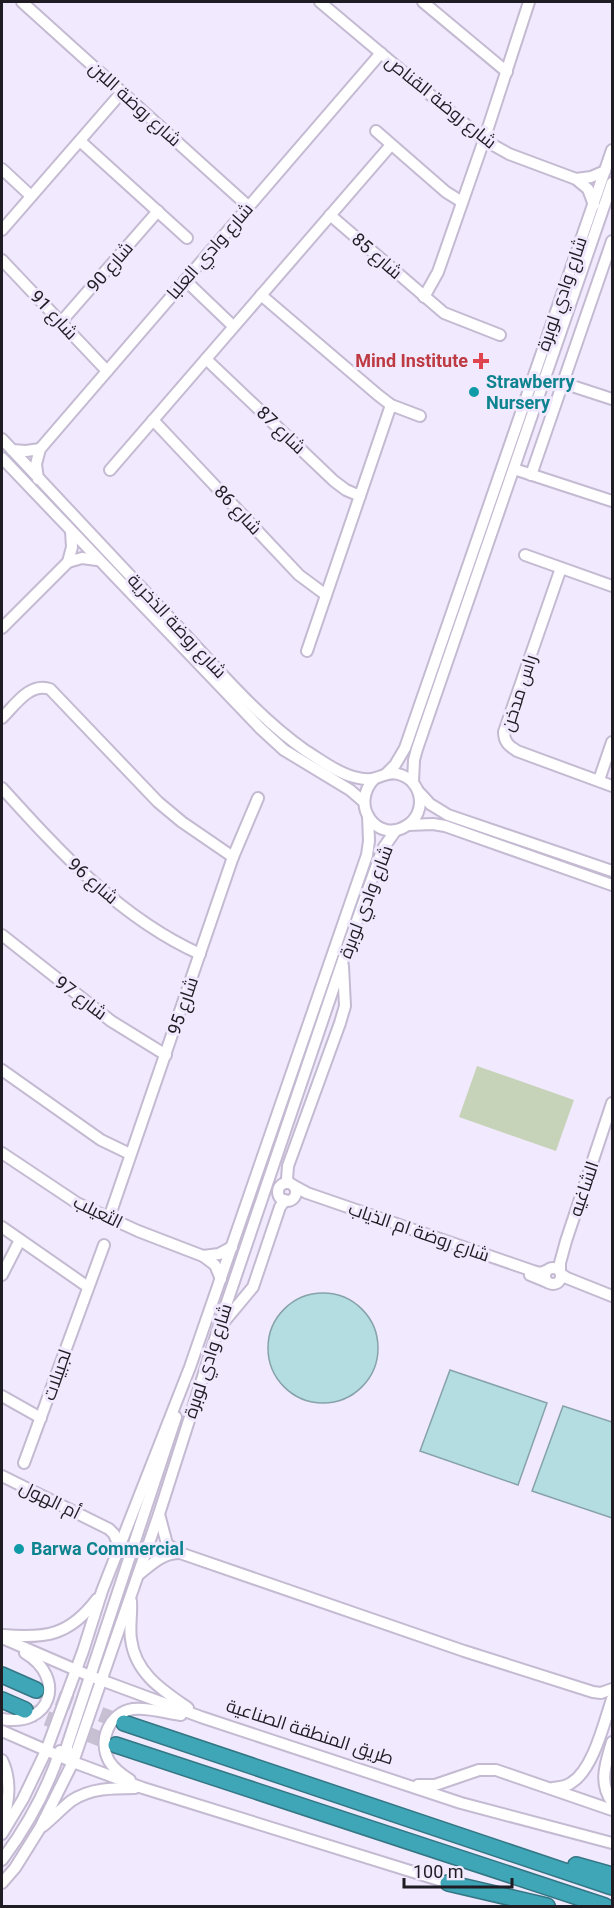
<svg xmlns="http://www.w3.org/2000/svg" width="614" height="1908" font-family="Roboto,Cairo,sans-serif">
  <rect width="100%" height="100%" fill="#f1e9fd"/>
  <path fill="#c7d3b9" d="M477,1066L574,1100L556,1151L459,1117Z"/>
  <g fill="#b3dde1" stroke="#87a3a8" stroke-width="1.5">
    <circle cx="323" cy="1348" r="55"/>
    <path d="M450,1370L547,1403L518,1485L420,1451Z"/>
    <path d="M563,1406L612,1422V1518L532,1491Z"/>
  </g>
  <g fill="none" stroke-linecap="round" stroke-linejoin="round">
    <g stroke="#c7c0d2" stroke-width="15" stroke-dasharray="15 8" stroke-linecap="butt">
      <path d="M36,1690L124,1723"/>
      <path d="M25,1710L116,1745"/>
    </g>
    <g stroke="#c4bad2" stroke-width="14">
      <g id="minor">
        <path d="M22,2L248,206"/>
        <path d="M320,2L484,140L509,154L576,179L588,189L594,205"/>
        <path d="M423,2L507,72"/>
        <path d="M376,131L446,192L462,202"/>
        <path d="M80,141L187,238"/>
        <path d="M2,169L31,196"/>
        <path d="M576,179L591,177L605,171"/>
        <path d="M330,215L444,313L500,335"/>
        <path d="M2,230L122,92"/>
        <path d="M2,260L107,371"/>
        <path d="M185,280L233,326"/>
        <path d="M261,295L378,395L391,405L420,416"/>
        <path d="M424,297L438,272L484,140L529,2"/>
        <path d="M61,322L158,211"/>
        <path d="M206,359L334,481L346,490L360,496"/>
        <path d="M563,383L612,399"/>
        <path d="M153,420L299,575L326,595"/>
        <path d="M2,439C62,503 122,567 182,631C221,673 259,718 306,751C321,760 337,773 354,777C361,779 370,780 376,778C384,775 390,772 398,774C423,780 428,813 406,826C378,844 348,805 375,778"/>
        <path d="M12,450L26,451L40,449"/>
        <path d="M2,458L260,728L284,750L350,790L364,802"/>
        <path d="M514,469L612,501"/>
        <path d="M110,470L391,145"/>
        <path d="M531,475L612,241"/>
        <path d="M38,479L36,464L40,449L381,53"/>
        <path d="M525,555L612,586"/>
        <path d="M68,562L82,558L97,560"/>
        <path d="M561,568L504,732C504,742 509,746 517,751L612,786"/>
        <path d="M2,628L68,562L72,547L71,531"/>
        <path d="M307,651L391,405"/>
        <path d="M2,718C15,705 30,682 50,689L158,802L182,822L233,857"/>
        <path d="M386,774L395,765L405,748L612,150"/>
        <path d="M599,780L612,742"/>
        <path d="M413,782L414,760L417,749L612,183"/>
        <path d="M2,788C60,852 120,918 200,954"/>
        <path d="M420,793L430,804L448,815L612,871"/>
        <path d="M408,825L433,824L445,826L612,885"/>
        <path d="M2,935L111,1021L166,1055"/>
        <path d="M2,1070L101,1140L130,1154"/>
        <path d="M2,1153L77,1203L138,1231L203,1256L215,1265L221,1279"/>
        <path d="M289,1183L287,1179L288,1166L340,1023L345,1006L343,966"/>
        <circle cx="287" cy="1192" r="9"/>
        <path d="M294,1186L307,1193L533,1271L540,1273L546,1271"/>
        <path d="M109,1218L233,857L258,798"/>
        <path d="M2,1227L88,1287"/>
        <path d="M203,1256L219,1254L232,1247"/>
        <circle cx="553" cy="1276" r="8"/>
        <path d="M560,1271V1263L566,1241L612,1103"/>
        <path d="M561,1274L567,1278L612,1296"/>
        <path d="M2,1275L20,1240"/>
        <path d="M530,1275L547,1282"/>
        <path d="M223,1323L253,1287L280,1207L285,1200"/>
        <path d="M2,1396L41,1418"/>
        <path d="M24,1463L104,1245"/>
        <path d="M2,1476L109,1529L114,1534L119,1546"/>
        <path d="M159,1514L167,1544L180,1553L464,1651L593,1692L601,1693L612,1689"/>
        <path d="M138,1575C152,1564 162,1553 180,1553"/>
        <path d="M131,1601C132,1614 129,1627 131,1639C135,1673 162,1690 188,1708"/>
        <path d="M3,1635C46,1639 70,1635 97,1599"/>
        <path d="M2,1638L90,1676L201,1717L461,1803L612,1843"/>
        <path d="M2,1719C51,1728 67,1678 25,1653"/>
        <path d="M2,1731L73,1762L143,1788L452,1884"/>
        <path d="M612,1742C606,1763 598,1782 612,1802"/>
        <path d="M2,1760C12,1781 9,1802 2,1824"/>
        <path d="M73,1762L67,1755V1746L176,1417"/>
        <path d="M130,1780C122,1775 114,1769 109,1761C98,1740 109,1713 133,1709C148,1707 166,1713 181,1715"/>
        <path d="M418,1785H435L479,1770H496L612,1810"/>
        <path d="M553,1788C559,1787 566,1787 571,1783C593,1770 604,1723 612,1699"/>
        <path d="M43,1826C53,1818 61,1809 71,1801C90,1788 113,1788 135,1788"/>
        <path d="M2,1834L23,1799L46,1751L83,1651L102,1591L190,1367L367,855L369,841L368,816"/>
        <path d="M2,1860C26,1828 47,1790 60,1751"/>
        <path d="M2,1883L15,1868L40,1828L73,1762L159,1514L224,1311L343,960L379,859L384,847L396,830"/>
      </g>
    </g>
    <g stroke="#347684" stroke-width="18">
      <g id="highway">
        <path d="M2,1675L36,1690"/>
        <path d="M2,1700L25,1710"/>
        <path d="M124,1723L612,1887"/>
        <path d="M116,1745L605,1906"/>
        <path d="M576,1865L612,1875"/>
        <path d="M448,1883L547,1906"/>
      </g>
    </g>
    <use href="#minor" stroke="#fff" stroke-width="10"/>
    <use href="#highway" stroke="#3fa6b8" stroke-width="15"/>
  </g>
  <path fill="#e0444e" stroke="#f1e9fd" stroke-width="2" d="M478 352h6v6h6v6h-6v6h-6v-6h-6v-6h6z"/>
  <g fill="#0f9aa8" stroke="#f1e9fd" stroke-width="2">
    <circle cx="474" cy="392" r="6"/>
    <circle cx="19" cy="1549" r="6"/>
  </g>
  <g text-anchor="middle" stroke-width="6" stroke-linejoin="round" paint-order="stroke">
    <g font-size="18" fill="#1f1c24" stroke="#f1e9fd">
      <text transform="translate(441 102) rotate(39)" y="6">شارع روضة القناص</text>
      <text transform="translate(135 104) rotate(42)" y="6">شارع روضة اللبن</text>
      <text transform="translate(210 251) rotate(-49)" y="6">شارع وادي العلبا</text>
      <text transform="translate(377 256) rotate(41)" y="6">شارع 85</text>
      <text transform="translate(110 267) rotate(-49)" y="6">شارع 90</text>
      <text transform="translate(562 294) rotate(-71)" y="6">شارع وادي لوبرة</text>
      <text transform="translate(54 315) rotate(47)" y="6">شارع 91</text>
      <text transform="translate(281 430) rotate(44)" y="6">شارع 87</text>
      <text transform="translate(238 510) rotate(47)" y="6">شارع 86</text>
      <text transform="translate(177 626) rotate(47)" y="6">شارع روضة الذخرية</text>
      <text transform="translate(519 693) rotate(-72)" y="6">راس مدخن</text>
      <text transform="translate(93 881) rotate(41)" y="6">شارع 96</text>
      <text transform="translate(366 902) rotate(-69)" y="6">شارع وادي لوبرة</text>
      <text transform="translate(81 998) rotate(37)" y="6">شارع 97</text>
      <text transform="translate(183 1006) rotate(-71)" y="6">شارع 95</text>
      <text transform="translate(584 1189) rotate(-71)" y="6">الشاغيه</text>
      <text transform="translate(98 1212) rotate(26)" y="6">الثعيلب</text>
      <text transform="translate(419 1232) rotate(19)" y="6">شارع روضة ام الذياب</text>
      <text transform="translate(208 1361) rotate(-72)" y="6">شارع وادي لوبرة</text>
      <text transform="translate(57 1375) rotate(-71)" y="6">لجبيلات</text>
      <text transform="translate(50 1500) rotate(26)" y="6">أم الهول</text>
      <text transform="translate(310 1732) rotate(18)" y="6">طريق المنطقة الصناعية</text>
    </g>
    <g font-size="18" font-weight="bold" fill="#be3a42" stroke="#f1e9fd" text-anchor="end">
      <text x="468" y="367">Mind Institute</text>
    </g>
    <g font-size="18" font-weight="bold" fill="#0d838f" stroke="#f1e9fd" text-anchor="start">
      <text x="486" y="388">Strawberry<tspan x="486" dy="21">Nursery</tspan></text>
      <text x="31" y="1555">Barwa Commercial</text>
    </g>
  </g>
  <rect width="614" height="1908" fill="none" stroke="#1f1c24" stroke-width="6"/>
  <path d="M404 1878v9h108v-9" fill="none" stroke="#1f1c24" stroke-width="3"/>
  <text x="413" y="1878" font-size="18" fill="#1f1c24" stroke="#f1e9fd" stroke-width="4.5" paint-order="stroke">100 m</text>
</svg>
